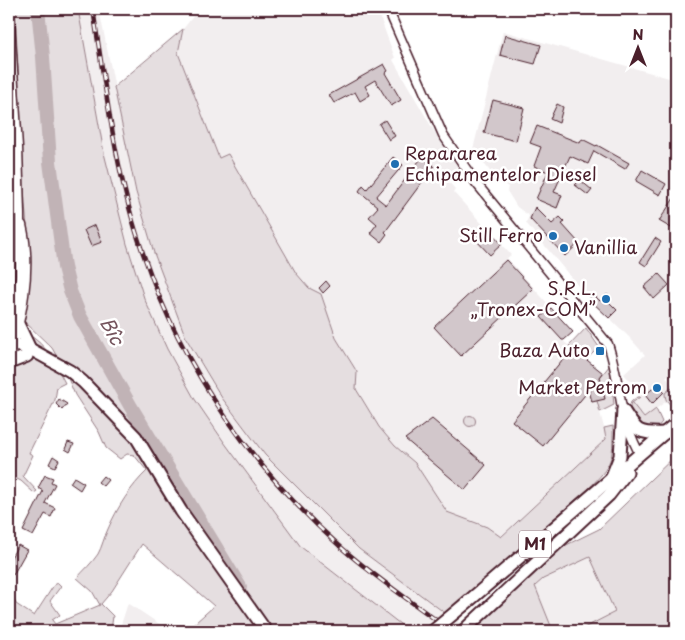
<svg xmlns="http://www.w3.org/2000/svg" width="685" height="640" font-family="'Playpen Sans',sans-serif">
  <rect width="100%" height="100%" fill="#fff"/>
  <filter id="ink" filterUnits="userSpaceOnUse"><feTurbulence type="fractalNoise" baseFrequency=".02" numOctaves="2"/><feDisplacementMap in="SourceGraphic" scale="10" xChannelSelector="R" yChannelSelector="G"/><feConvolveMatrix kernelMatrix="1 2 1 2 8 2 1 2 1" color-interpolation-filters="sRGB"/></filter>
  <g filter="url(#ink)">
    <g fill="#f2eeef">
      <path d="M78,9H99L136,192L154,253L186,338L222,398L265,455L359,549L445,613L473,631H409L301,547L224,442L194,398L167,349L144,298L127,244L104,153Z"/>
      <path d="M199,9H377L395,58L393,60L438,138L457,166L452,172L446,179L455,189L453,192L511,255L507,258L573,332L563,341L603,373L593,386L607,439L500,537L487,527L447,512L415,463L395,446L379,427L356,389L357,372L336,338L321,294L309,288L296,273L228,154L219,158L178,53L183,29Z"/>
      <path d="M503,31L676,80V368L666,377L672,385L676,382V394L644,418L632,403L639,397L633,384L624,374L645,355L629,337L583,292L526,223L529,216L517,207L507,191L508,187L495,178L473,149Z"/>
      <path d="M590,557L615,612L578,631H553L535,586L543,579Z"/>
      <path d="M128,603L170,631H119Z"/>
    </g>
    <g fill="#e5dee0" stroke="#987e86">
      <path d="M15,9H78L104,153L127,244L144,298L167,349L194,398L224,442L301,547L409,631H186L214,606L142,544L112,591L101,604L113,616L111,631H9V585L16,604L34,616L54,585L58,583L61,586L50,601L60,615L52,620L55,624L100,605L92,591L77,578C84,570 92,563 98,554C102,547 104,537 108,529C117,508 131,486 147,471L134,455L127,454L120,459L106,448L99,432L75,395L64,369L52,348L24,321L23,315H25L28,279V239L25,204Z"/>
      <path d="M183,29L178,53L219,158L228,154L296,273L309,288L321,294L336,338L357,372L356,389L379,427L395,446L415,463L447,512L487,527L501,537L606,439L604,428L613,426C613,460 613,464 588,489L445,613L359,549L265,455L222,398L186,338L154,253L136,192L114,87Z"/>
      <path d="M9,84L15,213L11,216H9Z"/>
      <path d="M9,229H13C16,240 16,247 9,256Z"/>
      <path d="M586,328L599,347L586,360L569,346Z"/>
      <path d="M27,334C47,344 55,364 65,383L57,387L55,400L29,453L33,455L23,476L37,491L34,493L21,481L9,475V375L17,336Z"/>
      <path d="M610,365L614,405L600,412L593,386Z"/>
      <path d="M671,388L676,394V407C669,404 665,402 665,393Z"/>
      <path d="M637,397H640L632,403L644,418L656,409L662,422L655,430L638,427L629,409L631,402Z"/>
      <circle cx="470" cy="421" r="5.5"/>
      <path d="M676,455V631H578L615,612L590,557L543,579L535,586L553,631H473L471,630L554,551L599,529Z"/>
    </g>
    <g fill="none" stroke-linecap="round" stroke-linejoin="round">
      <path stroke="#c1b3b6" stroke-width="14" d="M38,9L43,57L50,162L64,267L70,291L80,316L131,407L240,587"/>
    </g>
    <g fill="#d2c7cb" stroke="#4a1f2b">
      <path d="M505,35L541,45L535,64L500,55Z"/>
      <path d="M384,64L388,71L385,73L401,100L391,106L375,80L365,86L370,95L360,101L355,92L334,103L329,95Z"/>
      <path d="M493,100L524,108L516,141L484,133Z"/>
      <path d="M557,104L563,107L559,123L550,119Z"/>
      <path d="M385,120L395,136L389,140L379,124Z"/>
      <path d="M537,126L580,143L582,139L596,146L597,145L629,163L625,169L594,151L588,164L570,156L554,192L562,195L557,208L536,199L548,172L534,166L541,147L530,143Z"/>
      <path d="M393,157L403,165L376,197L386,205L422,157L434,166L385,232L387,234L381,242L370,233L377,224L369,217L378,207L359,191L363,185L367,189Z"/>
      <path d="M642,170L666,184L660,195L636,181Z"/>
      <path d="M580,180L592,190L588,195L575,185Z"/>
      <path d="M676,195V219L671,228L659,221Z"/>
      <path d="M535,207L552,224L560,217L565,222L562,224L579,243L565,256L530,219Z"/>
      <path d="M95,225L102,242L91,246L84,230Z"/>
      <path d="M487,228L502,244L490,255L475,239Z"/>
      <path d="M655,238L661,242L646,266L640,262Z"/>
      <path d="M506,260L533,289L461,356L434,327Z"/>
      <path d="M659,274L669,285L654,299L644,287Z"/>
      <path d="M326,281L330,286L323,293L319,288Z"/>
      <path d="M593,294L600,301L606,295H608L611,297V300L609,302L617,310L609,318L589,299Z"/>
      <path d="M551,308L573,332L564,340H562L541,317Z"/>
      <path d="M572,348L603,373L600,377L605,399L592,402L589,390L543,446L512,421Z"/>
      <path d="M657,385L664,392L652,404L645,395Z"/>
      <path d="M59,399L67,404L62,410L56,404Z"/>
      <path d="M432,419L486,465L465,490L405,439Z"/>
      <path d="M68,442L74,444L70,452L65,449Z"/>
      <path d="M53,456L59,460L55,467L49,464Z"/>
      <path d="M45,475L53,478L51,482L55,484L45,503L55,508L51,517L45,514L33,536L23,531L43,491L38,488Z"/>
      <path d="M103,476L108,480L103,486L98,482Z"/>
      <path d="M74,477L84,483L80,490L70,483Z"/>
      <path d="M18,545L27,550L13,575L9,573V561Z"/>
    </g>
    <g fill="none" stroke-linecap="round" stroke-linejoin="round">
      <g stroke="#4a1f2b" stroke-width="11">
        <g id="minor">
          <path d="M388,9L443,135L476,183L608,344C615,365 618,386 622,408C626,425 633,441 640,455"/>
          <path d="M9,341L20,276V214L18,147L9,9"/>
          <path d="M9,363C21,319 33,270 22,225"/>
        </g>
      </g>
      <g stroke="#4a1f2b" stroke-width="15">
        <g id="highway">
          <path d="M18,324L30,349"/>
          <path d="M9,343L30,349L70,371L83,382L136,437L181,511L266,631"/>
          <path d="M9,363L27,356"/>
          <path d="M623,410C637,432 638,434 665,433"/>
          <path d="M612,476L620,456L623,410"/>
          <path d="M464,605L676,423"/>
          <path d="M463,631L609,495L627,472"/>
        </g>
      </g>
      <use href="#minor" stroke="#fff" stroke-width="8"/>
      <use href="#highway" stroke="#fff" stroke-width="11"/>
      <g stroke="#4a1f2b" stroke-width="4.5">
        <path id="rail" d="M93,9C106,92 116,177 144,256C182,368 254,471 343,549C377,579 415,604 451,631"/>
      </g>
      <use href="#rail" stroke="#fff" stroke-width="2.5" stroke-dasharray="8" stroke-linecap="butt"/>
      <g stroke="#4a1f2b" stroke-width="15" stroke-linecap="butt">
        <path id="highway-bridge" d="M433,631L464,605"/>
      </g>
      <use href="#highway-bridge" stroke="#fff" stroke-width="11"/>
    </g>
  </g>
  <g fill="#1f6fb2" stroke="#fff" stroke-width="2">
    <circle cx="395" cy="164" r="5"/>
    <circle cx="553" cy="236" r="5"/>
    <circle cx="564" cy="248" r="5"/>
    <circle cx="606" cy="299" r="5"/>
    <rect x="595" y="346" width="10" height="10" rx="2.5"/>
    <circle cx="657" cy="388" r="5"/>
  </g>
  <g text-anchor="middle" stroke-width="5" stroke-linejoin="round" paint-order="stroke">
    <rect fill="#fff" stroke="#80626b" stroke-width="1" x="519" y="530.5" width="32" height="27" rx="4"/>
    <g font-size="16" font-weight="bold" fill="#4a1f2b">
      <text x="535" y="550">M1</text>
    </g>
    <g font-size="18" fill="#4a1f2b" stroke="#fff" text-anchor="end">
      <text x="405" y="160" text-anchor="start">Repararea<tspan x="405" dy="21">Echipamentelor Diesel</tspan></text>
      <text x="543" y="242">Still Ferro</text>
      <text x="574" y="254" text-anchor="start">Vanillia</text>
      <text x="596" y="295">S.R.L.<tspan x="596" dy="21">„Tronex-COM”</tspan></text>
      <text x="590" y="357">Baza Auto</text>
      <text x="647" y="394">Market Petrom</text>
    </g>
    <g font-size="19" font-style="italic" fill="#74535c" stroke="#fff">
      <text transform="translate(112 331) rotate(62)" y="7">Bîc</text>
    </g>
  </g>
  <rect width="685" height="640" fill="none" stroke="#fff" stroke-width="30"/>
  <rect x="15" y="15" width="655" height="610" fill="none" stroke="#4a1f2b" stroke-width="2" filter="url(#ink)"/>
  <g transform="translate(638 48)" stroke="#ffffff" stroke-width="4" paint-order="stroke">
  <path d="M0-4L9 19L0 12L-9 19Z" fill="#4a1f2b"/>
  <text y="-8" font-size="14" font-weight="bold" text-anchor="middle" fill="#4a1f2b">N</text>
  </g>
</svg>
